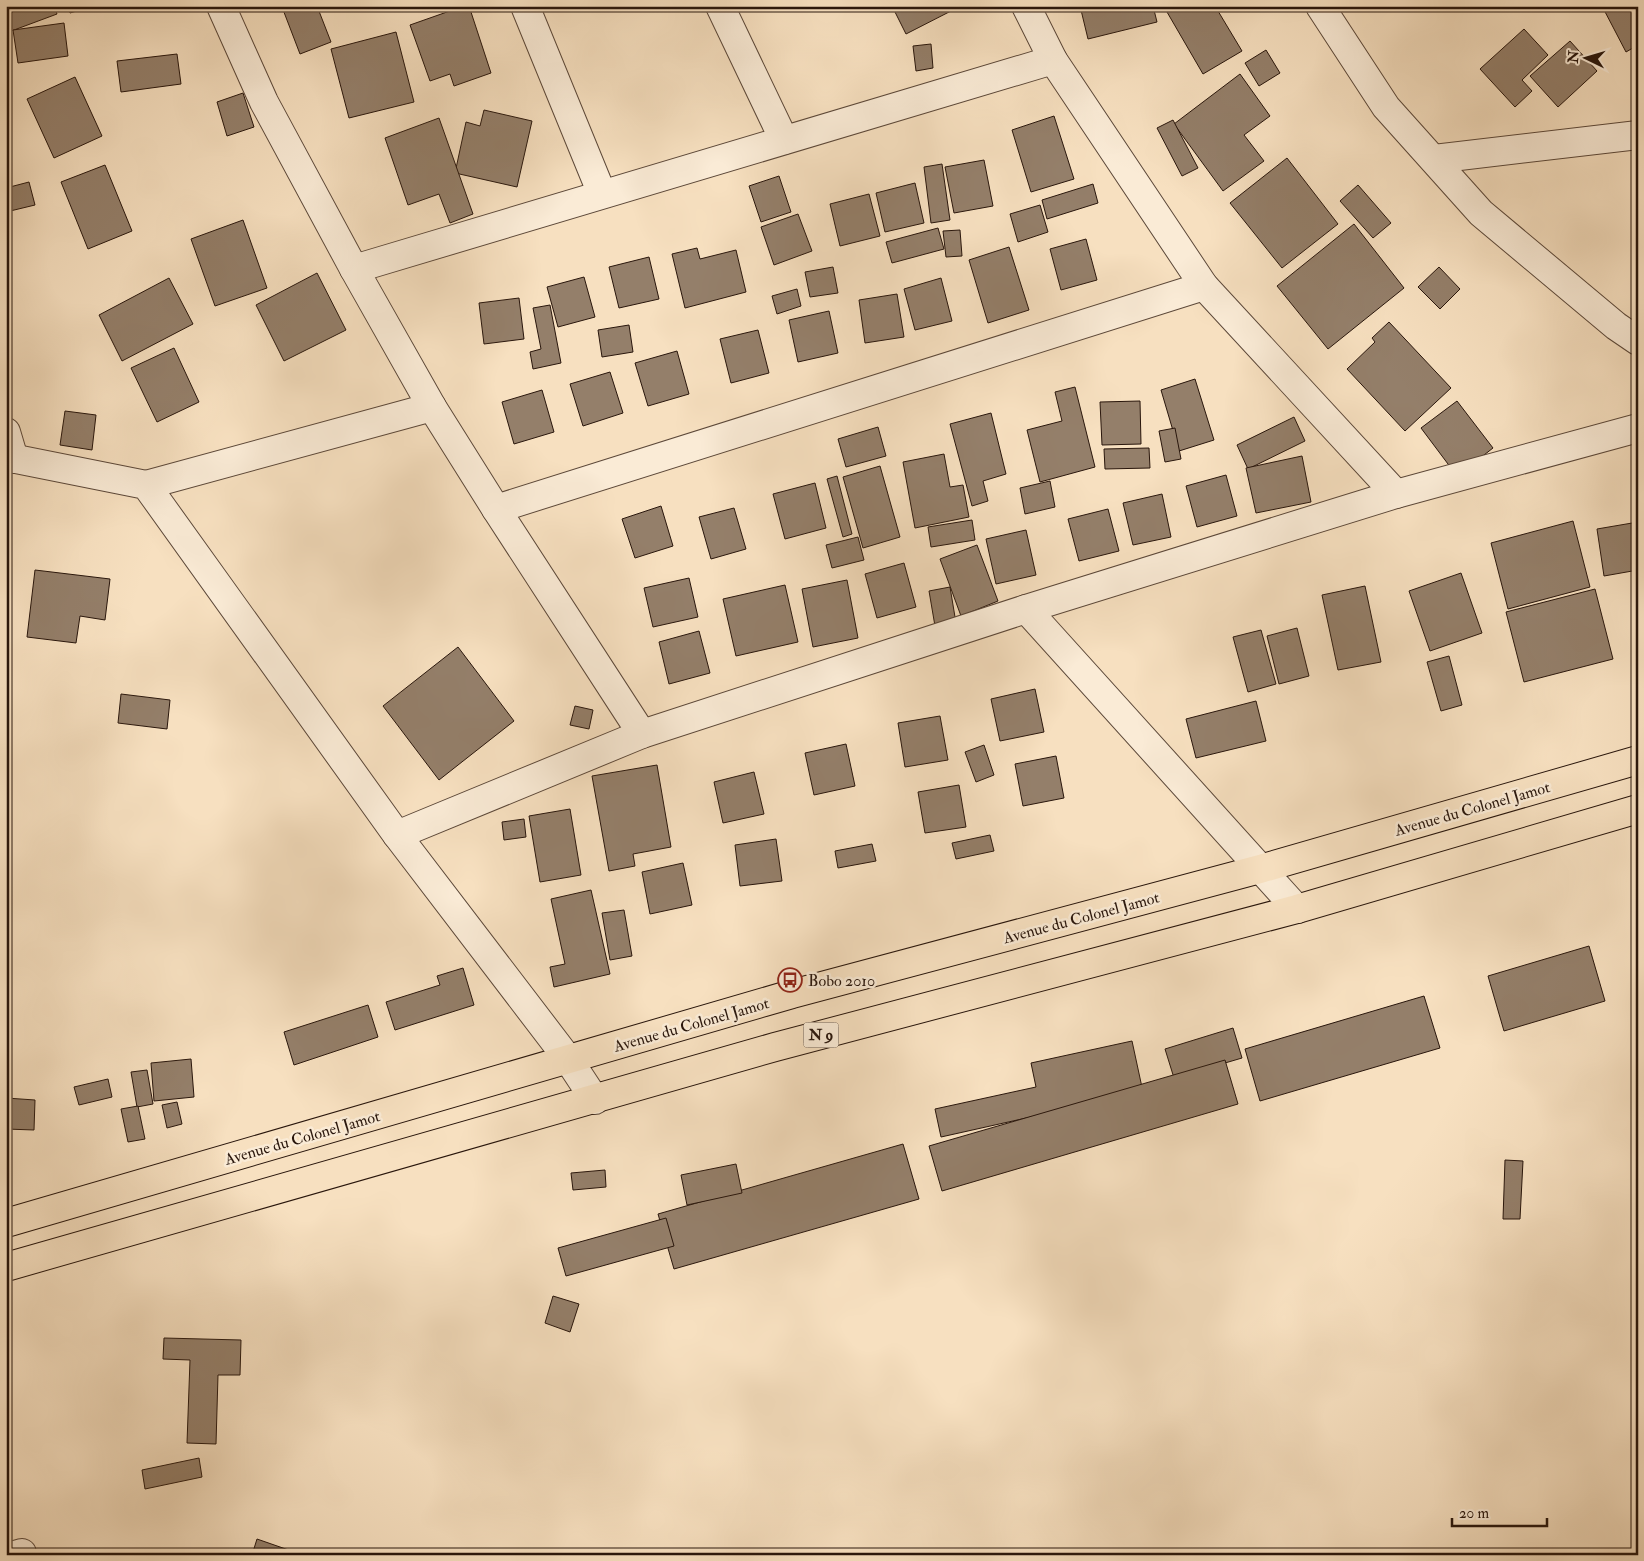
<svg xmlns="http://www.w3.org/2000/svg" width="1644" height="1561" font-family="'IM FELL Double Pica',serif">
  <rect width="100%" height="100%" fill="#f7e0c0"/>
  <filter id="stains"><feTurbulence type="fractalNoise" baseFrequency=".004" numOctaves="4"/><feColorMatrix values="0 0 0 0 .2 0 0 0 0 .09 0 0 0 0 .02 0 0 0 .5 -.17"/></filter>
  <radialGradient id="worn" r=".72"><stop offset=".6" stop-color="#630" stop-opacity="0"/><stop offset="1" stop-color="#630" stop-opacity=".3"/></radialGradient>
  <g fill="#947f6a" stroke="#29160c">
    <path d="M6,6H54L57,14L6,33Z"/>
    <path d="M68,6H93L70,13Z"/>
    <path d="M284,6H317L331,42L300,54L282,7Z"/>
    <path d="M464,6H469L491,73L454,86L450,74L430,81L410,25Z"/>
    <path d="M892,6H949L951,11L906,34Z"/>
    <path d="M1097,6H1153L1157,22L1088,39L1081,10Z"/>
    <path d="M1176,6H1215L1242,51L1203,74L1167,12Z"/>
    <path d="M1602,6H1636L1638,9V45L1626,52Z"/>
    <path d="M64,23L68,56L18,63L13,30Z"/>
    <path d="M1524,29L1548,55L1522,80L1532,91L1515,107L1480,69Z"/>
    <path d="M396,32L414,102L349,118L331,49Z"/>
    <path d="M1570,41L1597,71L1558,107L1530,76Z"/>
    <path d="M931,44L933,68L916,71L913,46Z"/>
    <path d="M1266,50L1280,73L1259,86L1245,63Z"/>
    <path d="M177,54L181,84L121,92L117,61Z"/>
    <path d="M1240,74L1270,116L1244,135L1264,161L1223,191L1174,124Z"/>
    <path d="M75,77L102,136L54,158L27,99Z"/>
    <path d="M243,93L254,127L227,136L217,102Z"/>
    <path d="M484,110L532,121L517,187L455,173L466,122L480,126Z"/>
    <path d="M1054,116L1074,179L1031,192L1012,130Z"/>
    <path d="M439,118L473,214L450,223L439,194L408,205L385,138Z"/>
    <path d="M1173,120L1198,168L1182,176L1157,128Z"/>
    <path d="M1287,158L1338,224L1282,268L1230,203Z"/>
    <path d="M984,160L993,206L954,213L945,167Z"/>
    <path d="M942,164L950,220L931,223L924,167Z"/>
    <path d="M105,165L132,231L88,249L61,182Z"/>
    <path d="M779,176L791,212L761,222L749,186Z"/>
    <path d="M29,182L35,205L6,212V188Z"/>
    <path d="M915,183L924,223L885,232L876,193Z"/>
    <path d="M1093,184L1098,203L1047,219L1042,200Z"/>
    <path d="M1358,185L1391,223L1373,238L1340,201Z"/>
    <path d="M869,194L880,236L840,246L830,204Z"/>
    <path d="M1040,205L1048,232L1018,242L1010,214Z"/>
    <path d="M798,214L812,251L774,265L761,227Z"/>
    <path d="M243,220L267,288L215,306L191,239Z"/>
    <path d="M1354,224L1404,288L1328,349L1277,286Z"/>
    <path d="M938,228L944,249L892,263L886,242Z"/>
    <path d="M960,230L962,256L946,257L943,231Z"/>
    <path d="M1086,239L1097,280L1061,290L1050,249Z"/>
    <path d="M1009,247L1029,310L988,323L969,260Z"/>
    <path d="M697,248L700,259L736,250L746,292L685,308L672,254Z"/>
    <path d="M649,257L659,299L619,308L609,267Z"/>
    <path d="M833,267L838,293L810,297L805,272Z"/>
    <path d="M1439,267L1460,289L1440,309L1418,287Z"/>
    <path d="M317,273L346,330L284,361L256,305Z"/>
    <path d="M584,277L595,317L558,327L547,287Z"/>
    <path d="M169,278L193,324L122,361L99,315Z"/>
    <path d="M941,278L952,321L915,330L904,289Z"/>
    <path d="M797,289L801,306L777,314L772,296Z"/>
    <path d="M897,294L904,337L865,343L859,300Z"/>
    <path d="M519,298L524,339L484,344L479,303Z"/>
    <path d="M550,305L561,363L533,369L530,352L541,349L533,308Z"/>
    <path d="M829,311L838,353L798,362L789,320Z"/>
    <path d="M1389,322L1451,388L1405,431L1347,369L1375,342L1372,338Z"/>
    <path d="M629,325L633,352L602,357L598,330Z"/>
    <path d="M758,330L769,373L731,383L720,339Z"/>
    <path d="M174,348L199,402L157,422L131,368Z"/>
    <path d="M677,351L689,394L648,406L635,363Z"/>
    <path d="M610,372L623,413L583,426L570,384Z"/>
    <path d="M1195,379L1214,440L1179,451L1161,390Z"/>
    <path d="M1075,387L1095,467L1040,482L1027,430L1062,421L1055,392Z"/>
    <path d="M542,390L554,432L514,444L502,402Z"/>
    <path d="M1140,401L1141,444L1102,445L1100,402Z"/>
    <path d="M1457,401L1493,448L1457,476L1421,428Z"/>
    <path d="M65,411L96,415L92,450L60,445Z"/>
    <path d="M991,413L1006,474L983,481L988,501L972,506L950,424Z"/>
    <path d="M1294,417L1305,441L1248,469L1237,445Z"/>
    <path d="M878,427L886,456L846,467L838,439Z"/>
    <path d="M1175,428L1181,459L1165,462L1159,431Z"/>
    <path d="M1149,448L1150,468L1105,469L1104,449Z"/>
    <path d="M944,454L950,487L963,485L969,517L915,528L903,462Z"/>
    <path d="M1302,456L1311,502L1256,513L1246,468Z"/>
    <path d="M880,466L900,537L863,548L843,477Z"/>
    <path d="M1226,475L1237,516L1197,527L1186,486Z"/>
    <path d="M837,476L852,534L843,537L827,479Z"/>
    <path d="M1050,481L1055,507L1025,514L1020,488Z"/>
    <path d="M815,483L826,528L785,539L773,494Z"/>
    <path d="M1162,494L1171,537L1133,545L1123,503Z"/>
    <path d="M661,506L673,546L635,558L622,519Z"/>
    <path d="M734,508L746,549L711,559L699,517Z"/>
    <path d="M1108,509L1119,551L1079,561L1068,519Z"/>
    <path d="M972,520L975,540L931,547L928,527Z"/>
    <path d="M1573,521L1590,587L1508,609L1491,543Z"/>
    <path d="M1638,522V570L1604,576L1597,529Z"/>
    <path d="M1026,530L1036,575L996,584L986,539Z"/>
    <path d="M858,537L864,560L832,568L826,545Z"/>
    <path d="M977,545L998,601L961,616L940,559Z"/>
    <path d="M904,563L916,607L877,618L865,574Z"/>
    <path d="M35,570L110,579L105,620L80,616L76,643L27,637Z"/>
    <path d="M1461,573L1482,633L1430,651L1409,591Z"/>
    <path d="M689,578L698,617L653,627L644,588Z"/>
    <path d="M847,580L858,638L813,647L802,589Z"/>
    <path d="M785,585L798,642L736,656L723,599Z"/>
    <path d="M1365,586L1381,662L1338,670L1322,595Z"/>
    <path d="M950,587L957,629L936,632L929,591Z"/>
    <path d="M1595,589L1613,659L1524,682L1506,612Z"/>
    <path d="M1297,628L1309,676L1279,684L1267,636Z"/>
    <path d="M1261,630L1276,684L1248,692L1233,637Z"/>
    <path d="M699,631L710,673L669,684L659,642Z"/>
    <path d="M458,647L514,721L439,780L383,706Z"/>
    <path d="M1449,656L1462,705L1441,711L1427,662Z"/>
    <path d="M1035,689L1044,732L1000,741L991,699Z"/>
    <path d="M121,694L170,700L167,729L118,723Z"/>
    <path d="M1256,701L1266,741L1196,758L1186,719Z"/>
    <path d="M575,706L593,710L589,729L570,725Z"/>
    <path d="M940,716L948,760L905,767L898,723Z"/>
    <path d="M846,744L855,786L814,795L805,753Z"/>
    <path d="M984,745L994,775L976,782L965,752Z"/>
    <path d="M1056,756L1064,798L1023,806L1015,764Z"/>
    <path d="M657,765L671,847L633,854L635,866L609,871L592,776Z"/>
    <path d="M754,772L764,814L723,823L714,782Z"/>
    <path d="M959,785L966,827L925,833L918,792Z"/>
    <path d="M570,809L581,875L540,882L529,816Z"/>
    <path d="M524,819L526,837L504,840L502,822Z"/>
    <path d="M990,835L994,851L956,859L952,843Z"/>
    <path d="M776,839L782,881L740,886L735,845Z"/>
    <path d="M872,844L876,861L838,868L835,851Z"/>
    <path d="M683,863L692,905L650,914L642,872Z"/>
    <path d="M591,890L610,974L554,987L550,967L565,964L551,899Z"/>
    <path d="M624,910L632,956L610,960L602,913Z"/>
    <path d="M1589,946L1605,1001L1504,1031L1488,976Z"/>
    <path d="M463,968L474,1005L395,1030L386,1002L440,985L437,976Z"/>
    <path d="M1424,996L1440,1048L1260,1101L1245,1049Z"/>
    <path d="M368,1005L378,1037L294,1065L284,1032Z"/>
    <path d="M1233,1028L1242,1058L1174,1078L1165,1049Z"/>
    <path d="M1132,1041L1143,1092L941,1137L935,1109L1036,1087L1031,1063Z"/>
    <path d="M191,1059L194,1097L154,1101L151,1063Z"/>
    <path d="M1225,1060L1238,1104L942,1191L929,1146Z"/>
    <path d="M147,1070L153,1104L137,1107L131,1072Z"/>
    <path d="M108,1079L112,1097L79,1105L74,1087Z"/>
    <path d="M6,1098L35,1100L34,1130L6,1129Z"/>
    <path d="M177,1102L182,1124L167,1128L162,1105Z"/>
    <path d="M138,1106L145,1139L128,1142L121,1109Z"/>
    <path d="M903,1144L919,1199L674,1269L658,1214Z"/>
    <path d="M1505,1160L1523,1161L1520,1219H1503Z"/>
    <path d="M736,1164L742,1193L687,1205L681,1175Z"/>
    <path d="M605,1170L606,1187L573,1190L571,1173Z"/>
    <path d="M666,1218L674,1246L566,1276L558,1248Z"/>
    <path d="M553,1296L579,1304L570,1332L545,1323Z"/>
    <path d="M164,1338L241,1340L240,1375H218L216,1444L187,1443L190,1360L163,1359Z"/>
    <path d="M199,1458L202,1477L145,1489L142,1470Z"/>
    <path d="M257,1539L303,1555H252Z"/>
  </g>
  <g fill="none" stroke-linecap="round" stroke-linejoin="round">
    <g stroke="#5c4839" stroke-width="30">
      <g id="street">
        <path d="M221,6L264,102L354,269L432,407L496,509L642,734"/>
        <path d="M525,6L602,194"/>
        <path d="M720,6L784,140"/>
        <path d="M1026,6L1053,60L1204,286L1396,494"/>
        <path d="M1320,6L1386,107L1481,213L1616,326L1638,341"/>
        <path d="M1434,159L1638,135"/>
        <path d="M354,269L1053,60"/>
        <path d="M6,432L14,459"/>
        <path d="M6,457L146,485L397,835L568,1059L595,1100"/>
        <path d="M146,485L432,407"/>
        <path d="M496,509L1204,286"/>
        <path d="M1026,609L1297,909"/>
        <path d="M397,835L642,734L1026,609L1396,494L1638,428"/>
        <path d="M15,1555L22,1553"/>
      </g>
    </g>
    <g stroke="#29160c" stroke-width="30">
      <g id="primary">
        <path d="M6,1223L792,994L1260,869L1638,760"/>
        <path d="M6,1267L775,1047L1297,909L1638,809"/>
      </g>
    </g>
    <use href="#street" stroke="#faebd6" stroke-width="28"/>
    <use href="#primary" stroke="#f7e0c0" stroke-width="28"/>
  </g>
  <defs>
    <g id="bus-ring" transform="scale(1.25)"><circle r="9.5" fill="#faebd6" stroke="#8f2418" stroke-width="1.5"/><path d="M-5-6H5V4H4V6H2V4H-2V6H-4V4H-5ZM-3.5-4V0h7V-4ZM-3.5 1.2v1.5H-2V1.2ZM2 1.2v1.5H3.5V1.2Z" fill="#8f2418"/></g>
  </defs>
  <g fill-rule="evenodd">
    <use href="#bus-ring" x="790" y="980"/>
  </g>
  <g text-anchor="middle" stroke-width="5" stroke-linejoin="round" paint-order="stroke">
    <rect fill="#faebd6" stroke="#685649" stroke-width="1" x="803.5" y="1022.5" width="35" height="25" rx="4"/>
    <g font-size="15" font-weight="bold" fill="#29160c">
      <text x="821" y="1040">N 9</text>
    </g>
    <g font-size="16" fill="#29160c" stroke="#faebd6">
      <text transform="translate(1472 808) rotate(-16)" y="6">Avenue du Colonel Jamot</text>
      <text transform="translate(1081 917) rotate(-15)" y="6">Avenue du Colonel Jamot</text>
      <text transform="translate(691 1024) rotate(-16)" y="6">Avenue du Colonel Jamot</text>
      <text transform="translate(302 1137) rotate(-16)" y="6">Avenue du Colonel Jamot</text>
    </g>
    <g font-size="16" fill="#29160c" stroke="#faebd6" text-anchor="start">
      <text x="808" y="986">Bobo 2010</text>
    </g>
  </g>
  <rect width="1644" height="1561" fill="none" stroke="#f7e0c0" stroke-width="25"/>
  <rect x="8" y="8" width="1629" height="1546" fill="none" stroke="#29160c" stroke-width="2.5"/>
  <rect x="12" y="12" width="1619" height="1536" fill="none" stroke="#29160c"/>
  <g transform="translate(1586 58) rotate(275)" stroke="#faebd6" stroke-width="4" paint-order="stroke">
  <path d="M0-4L9 19L0 12L-9 19Z" fill="#29160c"/>
  <text y="-8" font-size="14" font-weight="bold" text-anchor="middle" fill="#29160c">N</text>
  </g>
  <path d="M1452 1518v8h95v-8" fill="none" stroke="#29160c" stroke-width="2.5"/>
  <text x="1459" y="1518" font-size="15" fill="#29160c" stroke="#faebd6" stroke-width="4" paint-order="stroke">20 m</text>
  <rect width="100%" height="100%" filter="url(#stains)"/>
  <rect width="100%" height="100%" fill="url(#worn)"/>
</svg>
